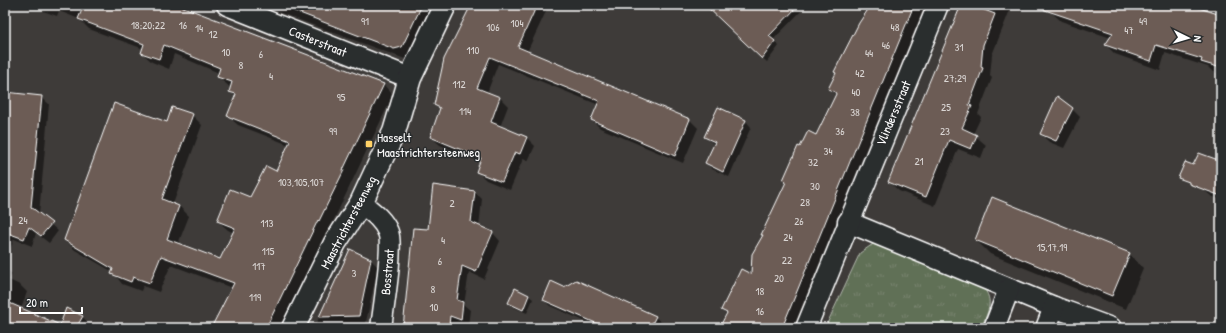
<svg xmlns="http://www.w3.org/2000/svg" width="1226" height="333" font-family="'Patrick Hand',sans-serif">
  <defs>
    <pattern id="grass-tufts" width="24" height="20" patternUnits="userSpaceOnUse"><rect width="24" height="20" fill="#616f57"/><path d="M3 7l-1-3M5 7V3M7 7l1-3M15 17l-1-3M17 17v-4M19 17l1-3" fill="none" stroke="#798570"/></pattern>
  </defs>
  <rect width="100%" height="100%" fill="#3e3b39"/>
  <filter id="ink" filterUnits="userSpaceOnUse"><feTurbulence type="fractalNoise" baseFrequency=".025" numOctaves="2"/><feDisplacementMap in="SourceGraphic" scale="8" xChannelSelector="R" yChannelSelector="G"/><feConvolveMatrix kernelMatrix="1 2 1 2 8 2 1 2 1" color-interpolation-filters="sRGB"/></filter>
  <g filter="url(#ink)">
    <path fill="url(#grass-tufts)" stroke="#b0b7ab" d="M873,244L980,284C995,299 989,310 981,328H825L860,253Z"/>
    <g fill="#0007">
      <path d="M38,5H175L384,85L393,95L329,230L328,229L280,328H212L232,288L171,265L159,292L143,286L141,291L122,284L113,272L75,250L65,240L167,123L192,115L202,125L173,204L179,206L189,216L178,244L221,260L234,233L228,230L218,221L251,198L276,172L289,145L238,125L228,116L236,97L230,91L231,88L218,77L219,73L174,54L169,69L152,62L142,53L144,49L89,29L79,19L59,11L57,16L43,11Z"/>
      <path d="M259,5H438L412,57L405,59Z"/>
      <path d="M472,5H549L527,52L690,120L698,128L683,163L600,128L592,120L599,105L498,64L487,93L500,98L508,106L500,127L527,138L535,146L528,161L523,159L510,190L486,180L477,171L481,162L440,145L431,137L441,110L435,104Z"/>
      <path d="M706,5H807L773,40L779,46L767,62Z"/>
      <path d="M833,5H844L842,9Z"/>
      <path d="M869,5H925L793,328H718L726,314L722,310L751,276L764,236L800,149L816,136L836,95L830,89Z"/>
      <path d="M962,5H1012L992,55L990,76L992,78L978,114L981,117L973,134L986,145L981,158L958,149L935,206L899,191L889,182Z"/>
      <path d="M1037,5H1186L1221,16V75L1212,71L1208,67L1165,53L1160,70L1115,54L1106,45L1111,38L1061,21L1051,12Z"/>
      <path d="M5,93L41,97L49,104L39,214L58,231L49,243L36,233L32,246L14,239L5,262Z"/>
      <path d="M719,109L746,121L751,127L729,177L712,169L706,163L715,145L705,137Z"/>
      <path d="M1072,109L1080,117L1064,148L1049,142L1041,134Z"/>
      <path d="M1221,162V200L1211,196L1203,189Z"/>
      <path d="M475,192L482,199L479,227L493,233L500,241L484,279L469,272L464,305L470,310L468,326L461,324L460,328H404L429,230Z"/>
      <path d="M976,240L1129,254L1143,268L1126,309L990,254Z"/>
      <path d="M351,251L370,259L378,267L366,322L368,328H314Z"/>
      <path d="M5,267L12,274L9,280L20,285L27,292L21,309L61,326L82,316L89,324L87,328H5Z"/>
      <path d="M564,288L655,317L662,323L660,328H600L550,306L544,300Z"/>
      <path d="M529,296L533,299L527,313L513,307L509,303Z"/>
      <path d="M176,324L186,328H174Z"/>
    </g>
    <g fill="#6c5c54" stroke="#fff">
      <path d="M84,5H178L384,84L343,170H344L319,221L318,220L266,328H211L234,283L161,256L150,283L133,277L131,282L111,274L113,269L64,240L114,103L167,122L172,107L193,114L162,199L179,206L167,239L220,259L235,228L217,221L230,189L250,197L266,166L276,171L290,141L227,116L236,94L229,92L232,82L217,77L220,68L164,45L159,59L141,53L144,44L78,19Z"/>
      <path d="M284,5H422L402,47L394,49L284,7Z"/>
      <path d="M471,5H537L518,47L690,119L675,156L591,120L599,101L490,57L477,88L500,97L491,122L527,137L520,154L515,152L502,182L476,172L481,158L430,137L440,108L434,105L444,59Z"/>
      <path d="M705,5H799L769,36L775,41L762,59Z"/>
      <path d="M871,5H914L782,328H719L727,313L721,310L741,269L751,274L752,254L763,235H761L786,182L783,180L798,146L800,147L808,131L816,135L836,94L835,92L828,89L836,73L834,72L859,23Z"/>
      <path d="M961,5H971L995,14L983,45L981,67L983,68L969,105L972,106L962,128L977,135L971,149L949,140L926,197L888,182Z"/>
      <path d="M1039,5H1190L1221,15V68L1201,62L1202,59L1156,45L1151,61L1105,45L1113,33L1039,8Z"/>
      <path d="M5,92L42,96L31,207L52,223L41,236L29,227L24,239L5,232Z"/>
      <path d="M1057,96L1073,108L1056,141L1040,134Z"/>
      <path d="M718,107L746,120L723,172L705,163L715,142L704,137Z"/>
      <path d="M1199,153L1221,161V196L1189,184V182L1178,178L1185,162L1193,165Z"/>
      <path d="M433,185L475,191L471,222L493,232L476,272L462,266L457,300L463,302L461,320L450,316L449,325H442V328H403L413,228L428,229Z"/>
      <path d="M992,197L1130,253L1112,296L975,240Z"/>
      <path d="M350,249L371,259L359,316L319,317Z"/>
      <path d="M576,280L656,316L650,328H607L543,300L551,281L564,287Z"/>
      <path d="M515,288L529,295L523,310L508,303Z"/>
      <path d="M5,301L60,325L66,308L83,316L76,328H21L5,321Z"/>
    </g>
    <g fill="none" stroke-linecap="round" stroke-linejoin="round">
      <g stroke="#fff" stroke-width="23">
        <g id="minor">
          <path d="M227,5L410,78"/>
          <path d="M361,203C371,211 383,219 388,232C394,246 383,310 381,328"/>
          <path d="M848,222L1054,307L1111,328"/>
          <path d="M806,328L938,5"/>
          <path d="M994,328L1009,289"/>
          <path d="M1046,328L1054,307"/>
        </g>
      </g>
      <g stroke="#fff" stroke-width="25">
        <path id="secondary" d="M293,328L335,243L361,203L394,132L410,78L445,5"/>
      </g>
      <use href="#minor" stroke="#2a2d2e" stroke-width="20"/>
      <use href="#secondary" stroke="#2a2d2e" stroke-width="22"/>
    </g>
  </g>
  <rect fill="#ffd166" stroke="#2a2d2e" stroke-width="1.5" x="365" y="140" width="8" height="8" rx="2"/>
  <g text-anchor="middle" stroke-width="3" stroke-linejoin="round" paint-order="stroke">
    <g font-size="11" fill="#dad6d4">
      <text x="365" y="25">91</text>
      <text x="1143" y="25">49</text>
      <text x="517" y="27">104</text>
      <text x="148" y="29">18;20;22</text>
      <text x="183" y="29">16</text>
      <text x="493" y="31">106</text>
      <text x="895" y="31">48</text>
      <text x="199" y="32">14</text>
      <text x="1129" y="34">47</text>
      <text x="213" y="38">12</text>
      <text x="886" y="49">46</text>
      <text x="959" y="51">31</text>
      <text x="473" y="54">110</text>
      <text x="226" y="56">10</text>
      <text x="869" y="57">44</text>
      <text x="261" y="58">6</text>
      <text x="241" y="69">8</text>
      <text x="860" y="77">42</text>
      <text x="271" y="80">4</text>
      <text x="955" y="82">27;29</text>
      <text x="459" y="88">112</text>
      <text x="856" y="96">40</text>
      <text x="341" y="101">95</text>
      <text x="946" y="111">25</text>
      <text x="465" y="115">114</text>
      <text x="855" y="116">38</text>
      <text x="333" y="135">99</text>
      <text x="840" y="135">36</text>
      <text x="945" y="135">23</text>
      <text x="828" y="155">34</text>
      <text x="919" y="165">21</text>
      <text x="813" y="166">32</text>
      <text x="301" y="186">103,105,107</text>
      <text x="815" y="190">30</text>
      <text x="805" y="206">28</text>
      <text x="452" y="207">2</text>
      <text x="23" y="224">24</text>
      <text x="799" y="225">26</text>
      <text x="267" y="227">113</text>
      <text x="788" y="241">24</text>
      <text x="443" y="244">4</text>
      <text x="1052" y="251">15,17,19</text>
      <text x="268" y="255">115</text>
      <text x="787" y="264">22</text>
      <text x="440" y="265">6</text>
      <text x="259" y="270">117</text>
      <text x="354" y="277">3</text>
      <text x="779" y="282">20</text>
      <text x="433" y="293">8</text>
      <text x="760" y="295">18</text>
      <text x="255" y="301">119</text>
      <text x="434" y="311">10</text>
      <text x="760" y="315">16</text>
    </g>
    <g font-size="13" fill="#fff" stroke="#2a2d2e">
      <text transform="translate(318 41) rotate(22)" y="5">Casterstraat</text>
      <text transform="translate(893 113) rotate(-67)" y="5">Vlindersstraat</text>
      <text transform="translate(348 222) rotate(-62)" y="5">Maastrichtersteenweg</text>
      <text transform="translate(387 272) rotate(-85)" y="5">Bosstraat</text>
    </g>
    <g font-size="13" fill="#fff" stroke="#2a2d2e" text-anchor="start">
      <text x="377" y="142">Hasselt<tspan x="377" dy="15">Maastrichtersteenweg</tspan></text>
    </g>
  </g>
  <rect width="1226" height="333" fill="none" stroke="#2a2d2e" stroke-width="20"/>
  <rect x="10" y="10" width="1206" height="313" fill="none" stroke="#fff" stroke-width="1.5" filter="url(#ink)"/>
  <g transform="translate(1188 38) rotate(95)" stroke="#2a2d2e" stroke-width="3" paint-order="stroke">
  <path d="M0-3L7 15L0 10L-7 15Z" fill="#ffffff"/>
  <text y="-6" font-size="11" font-weight="bold" text-anchor="middle" fill="#ffffff">N</text>
  </g>
  <path d="M20 307v6h62v-6" fill="none" stroke="#ffffff" stroke-width="2"/>
  <text x="26" y="307" font-size="12" fill="#ffffff" stroke="#2a2d2e" stroke-width="3" paint-order="stroke">20 m</text>
</svg>
